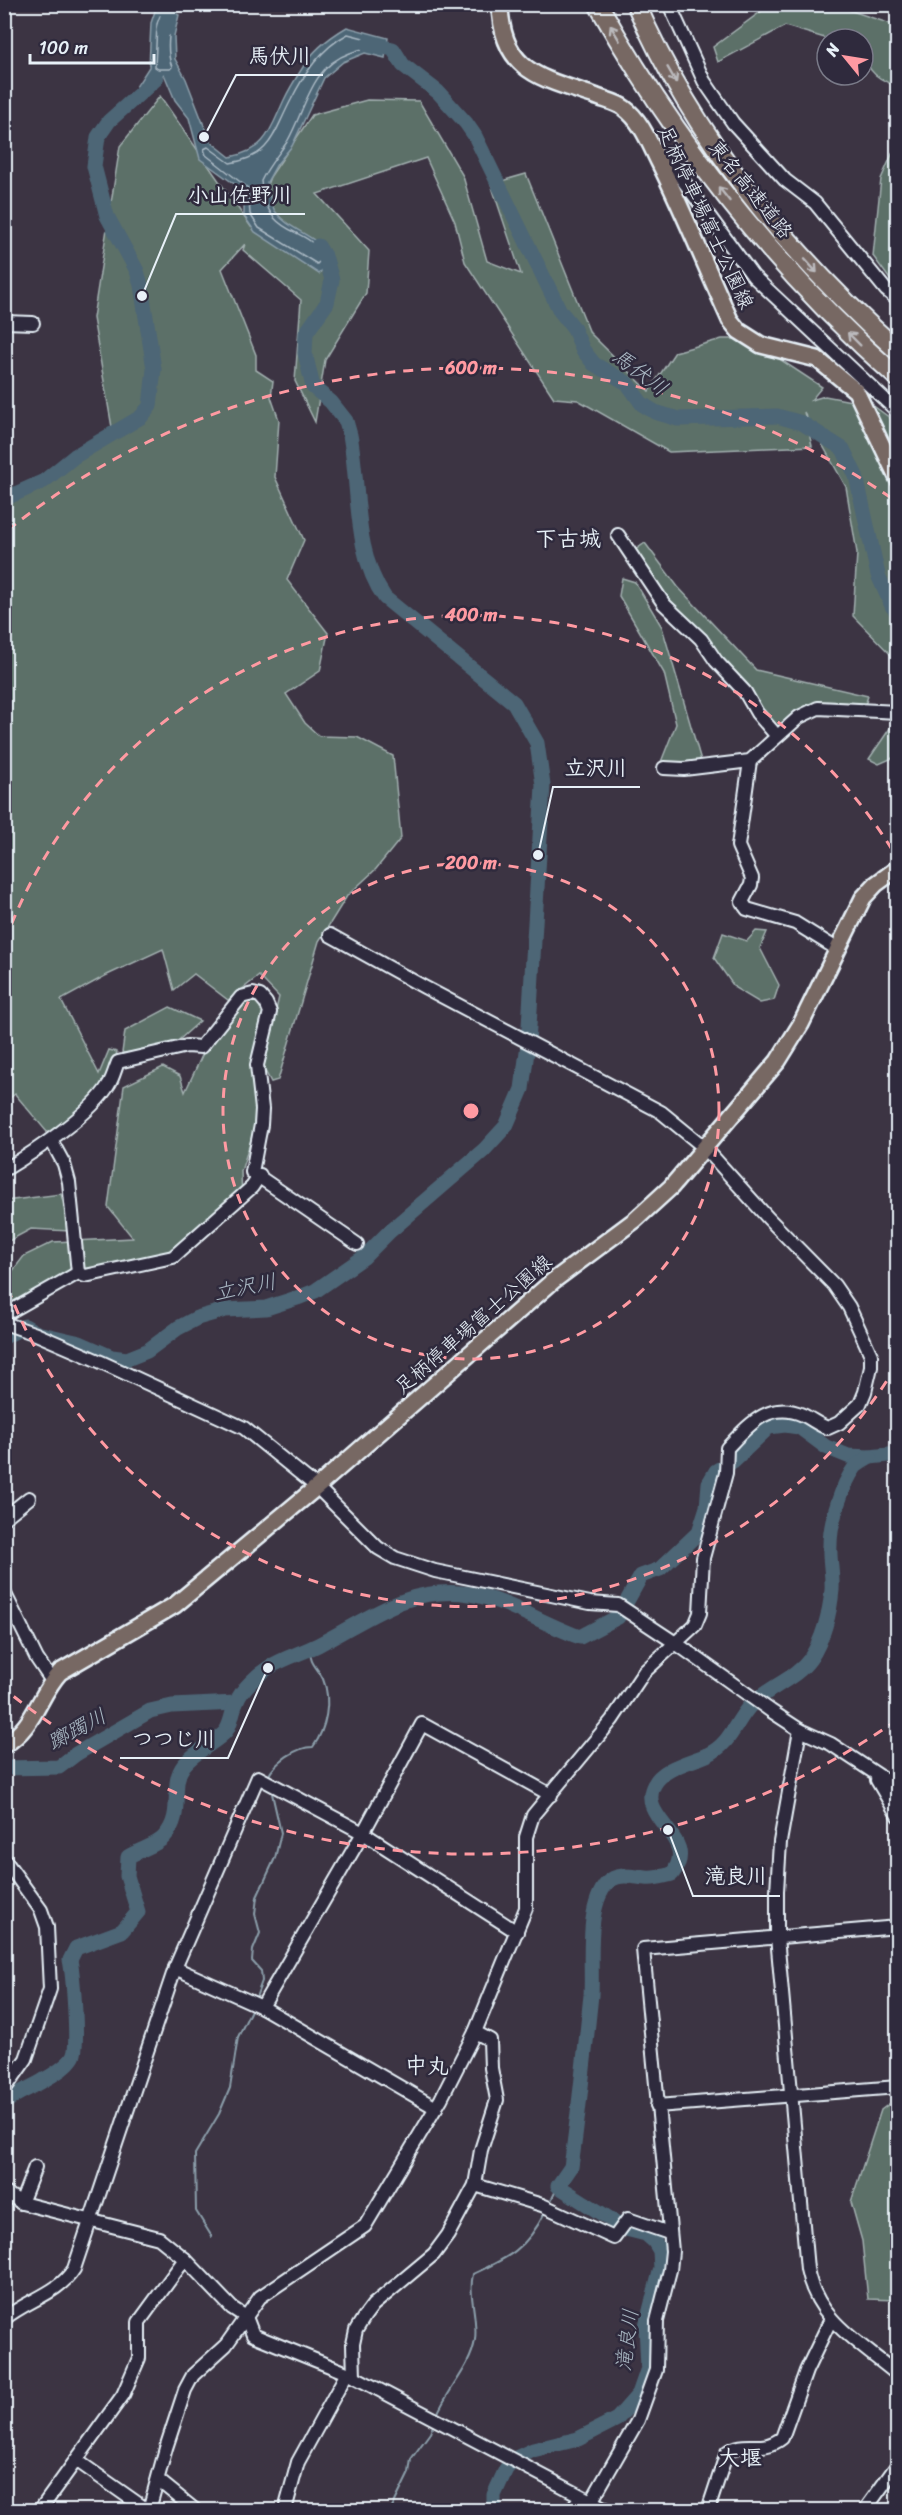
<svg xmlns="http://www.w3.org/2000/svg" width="902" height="2515" font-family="Sriracha,'Klee One',sans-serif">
  <rect width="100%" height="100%" fill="#3c3443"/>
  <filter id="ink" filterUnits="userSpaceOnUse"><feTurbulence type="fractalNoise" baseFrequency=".0167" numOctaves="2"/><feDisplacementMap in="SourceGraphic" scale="12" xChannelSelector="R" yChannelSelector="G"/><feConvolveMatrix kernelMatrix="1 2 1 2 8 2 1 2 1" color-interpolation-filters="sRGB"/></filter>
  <g filter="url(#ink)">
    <g fill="#5c6f67" stroke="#a2b0b0" stroke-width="1.5">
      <path d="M771,4L834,5L897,26V86C872,78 863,66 863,39H828L785,26L718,62L713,47Z"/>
      <path d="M160,96L251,227L270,177L312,115L367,100L419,101L463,176L487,261L521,274L491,184L526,174L590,333L649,391L675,352L722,339H749L822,387L811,400L825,396L872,405L897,423V661L853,616L857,553L846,487L804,412L812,446L669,452L578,400L554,398L465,262L455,222L426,158L317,194L369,251L366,293L325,360L315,422L295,381L301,300L243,250L245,244L222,269L256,355V370L273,381L271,397L279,420L275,477L304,540L287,580L328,633L320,671L286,694L305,723L319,736L357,737L393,756L401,838L376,869L347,896L319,941L278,1080L271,1082L263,1067L279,997L259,976L228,1000L194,974L174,990L163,949L105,976L61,1000L99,1074L109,1050L117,1052L110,1079L52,1138L15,1094L5,1102V508L33,485L113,433L93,318L120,146Z"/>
      <path d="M897,143V289L873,256L881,179Z"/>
      <path d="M645,543L678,587L756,670L868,696L863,711L807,709L773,731L631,553Z"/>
      <path d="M622,578L635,582L662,627L702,764L661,762L676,724L664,673L619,596Z"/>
      <path d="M897,718V756L879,764L869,759Z"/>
      <path d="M756,931L767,932L760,948L779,985L774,1000L760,1003L735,988L714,958L723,933L747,941Z"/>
      <path d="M246,994L266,1003L257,1060L259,1115L241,1171L242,1201L178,1251L77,1273L11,1310L5,1307V1281L24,1256L53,1242L133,1238L108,1207L124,1086L163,1067L180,1076L185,1092L206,1047Z"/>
      <path d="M170,1007L200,1021L170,1048L122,1053L125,1031Z"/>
      <path d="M61,1194L70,1231L31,1229L5,1243V1201Z"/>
      <path d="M897,2098V2300L868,2299L862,2241L851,2202L881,2110Z"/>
    </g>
    <path fill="#4d6676" stroke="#8b9eaa" stroke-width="1.5" d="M157,5L179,15L174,36L175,59L186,79L210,141L230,157C267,150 270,130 284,100C289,89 296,78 303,67C313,50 330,37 347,27L388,38L385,58L365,53L343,62L324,78L292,146L277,164L267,182C269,191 270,203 275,211C289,231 314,233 332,257L319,274L255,232L244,216V191L200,159L189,118L175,100L164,74L143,97L136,87L149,67L151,23Z"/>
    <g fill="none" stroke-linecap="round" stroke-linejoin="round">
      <g stroke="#aab9c4" stroke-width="1.5">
        <path d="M164,15L171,20C169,35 166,52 172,67L170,69H158L155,67L157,24L160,16Z"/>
        <path d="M348,34L379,42L380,48L377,50C366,47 361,49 350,53C310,67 306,109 287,142C278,155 268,166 261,181C268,242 305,222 324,257L317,264L259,228L250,214L248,188L206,155L204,149L208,147L230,163C272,157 274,132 291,100C304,74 321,48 348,34Z"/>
      </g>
      <g stroke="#8b9eaa" stroke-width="2">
        <path d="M268,1777C275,1762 296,1747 313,1747C326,1729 332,1701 323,1679C318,1668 309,1663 310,1649"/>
        <path d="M255,2000L262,1981L261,1971L252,1961L253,1950L260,1933L255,1914L257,1897L275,1858L281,1833L271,1789"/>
        <path d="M549,2205L558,2186"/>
        <path d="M212,2237L196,2211L195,2154L219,2114L230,2088L238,2037L252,2008"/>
        <path d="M437,2415C447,2390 471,2367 475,2340C478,2317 468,2297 473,2274C508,2258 527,2249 545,2212"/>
        <path d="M391,2510L409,2473L411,2459L430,2433L434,2423"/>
      </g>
      <g stroke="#4d6676" stroke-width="15">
        <path d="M164,30L172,4"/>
        <path d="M367,44L393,49L403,65L438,92L466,123L475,136L560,311L573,327L583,350L594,364L627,383L642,404L655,412L678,419L777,416L802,423L843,449L856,476L878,575L892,606L898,613"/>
        <path d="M4,499L44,481L75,456L141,417L150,406L154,369L141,285L137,271L107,216L94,166L98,137L109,121L156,79"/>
        <path d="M4,1337L25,1326L37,1333L80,1343L112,1357L127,1359L147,1351L178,1328L197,1318L225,1310L266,1308L300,1297L315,1291L364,1257L390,1231L484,1150L506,1126L522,1089L528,1044L543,785L537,743L514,703L385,598C353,553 360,488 350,435L346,421L331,402L313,387L305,353L306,333L327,303L332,280L326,259L318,246"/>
        <path d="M4,1768L59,1767L76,1754L150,1711L172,1706L236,1703"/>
        <path d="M4,2104C14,2093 32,2088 44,2080C54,2074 67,2067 73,2057C79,2047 73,1974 70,1960L76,1948L122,1931L138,1912L127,1876L128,1857C138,1850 156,1846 164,1837C186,1813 168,1785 184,1765C195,1751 217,1742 226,1731C232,1722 232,1710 237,1701C242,1689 257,1675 268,1668C283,1658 302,1653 318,1645C369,1619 408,1585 470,1594C505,1599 545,1625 580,1637L618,1617L641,1576L660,1569L699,1532L707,1507L709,1483L716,1471L733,1461L769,1427L785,1425L799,1427L826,1447L848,1456L870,1457L898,1454"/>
        <path d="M494,2510V2495L506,2469L516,2458L533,2450L578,2439L617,2419L639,2394L648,2368L646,2326L661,2268L660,2251L654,2241L646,2234L626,2229L558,2186L571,2167C579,2110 585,2052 591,1995C593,1963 585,1908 607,1883C618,1872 632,1877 646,1878C655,1879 664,1876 672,1874C701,1838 636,1819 654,1785C663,1767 692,1762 709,1754C730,1744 735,1723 749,1707C767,1687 795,1680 810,1659C823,1640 830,1613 832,1590C833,1575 829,1560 830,1545C830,1522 842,1485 855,1467C859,1463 865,1460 870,1457"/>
      </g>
      <g stroke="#e8f1f8" stroke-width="16">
        <g id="minor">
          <path d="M669,4L704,81L733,123L785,180L815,203L886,290L898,300"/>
          <path d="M656,155L668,160L753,276L898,412"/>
          <path d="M4,322L33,323"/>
          <path d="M618,535L664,604L701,639L716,661L745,692L757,713L776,735"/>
          <path d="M750,761L738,846L752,878L751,885L742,902L747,909L795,923L837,949"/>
          <path d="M664,768L684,769L750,761L799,717L818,708L898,712"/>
          <path d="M51,1140L64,1164L69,1182L78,1273"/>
          <path d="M4,1170C33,1153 93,1113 109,1084C113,1078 115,1069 118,1062L187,1046L201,1047L241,997L253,994L260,996L266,1003L270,1012L257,1065L262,1109L261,1125L252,1172L357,1244"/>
          <path d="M4,1315L78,1273L85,1276L173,1257L252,1187L260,1175"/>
          <path d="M4,1323L36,1334L101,1362L244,1428L317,1487L378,1548L395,1558L435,1571L590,1603L618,1605L677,1644L771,1711L800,1730L831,1744L884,1779L898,1794"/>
          <path d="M4,1518L29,1498"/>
          <path d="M4,1592L37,1659L52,1681"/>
          <path d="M800,1730L780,1842L777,1891V1937L807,2269C817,2321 859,2342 898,2375"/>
          <path d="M877,1780L898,1816"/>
          <path d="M4,1859L41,1910L47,1927L50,1989L26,2059L4,2090"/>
          <path d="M175,1968L262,2007L436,2108"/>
          <path d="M262,2007L363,1833L422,1724L551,1795"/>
          <path d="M657,2106L898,2087"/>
          <path d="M475,2185L542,2205L614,2238L628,2219L669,2233"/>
          <path d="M4,2192L22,2203L159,2238L185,2259L232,2308L246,2317L253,2335L347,2373L608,2510"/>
          <path d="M21,2203L35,2167"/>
          <path d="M4,2319C27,2300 58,2294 74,2269L175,1968L258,1777L363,1833L517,1932"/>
          <path d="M354,2377L353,2344L356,2330L364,2317L373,2305L434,2254L448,2235L475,2185L481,2150L497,2100L491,2068L490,2040L475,2032"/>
          <path d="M76,2460L147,2510"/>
          <path d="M158,2480L195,2510"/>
          <path d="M591,2502L638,2420L656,2370L657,2321L670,2270L672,2251L643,1949L898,1927"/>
          <path d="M40,2510L123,2395L139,2358V2322L185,2259"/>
          <path d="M149,2510L166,2448L185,2390L193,2375L226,2345L260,2297L365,2226L441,2099L475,2032L526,1908V1837L533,1815L612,1720L644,1672L695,1625L700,1613L703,1558L726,1473L727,1448C749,1425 769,1400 803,1415C812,1419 818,1425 828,1428L839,1423L860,1404L865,1392L871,1367V1355L849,1307L834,1285L768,1218L705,1148L661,1112L424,987L330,935"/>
          <path d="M285,2510L298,2462L347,2373"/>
          <path d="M571,2510L581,2497"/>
          <path d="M708,2510L727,2452C744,2439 762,2454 782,2438L806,2371L831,2319"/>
          <path d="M865,2510L898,2464"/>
        </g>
      </g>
      <g stroke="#e8f1f8" stroke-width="20">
        <g id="major">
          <path d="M500,4C501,72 541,78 595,96C604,100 617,102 624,108C641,120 650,144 659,162C685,214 706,267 730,320L739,331L761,345L817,359L856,391L898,479"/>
          <path d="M4,1745C35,1727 38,1696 60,1672L175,1605L317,1487L553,1281L635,1220L671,1187L778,1061L801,1024L863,898L876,884L898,868"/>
        </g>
      </g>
      <g stroke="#e8f1f8" stroke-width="22">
        <g id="highway">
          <path d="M598,4C677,145 777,271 898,378"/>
          <path d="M636,4C694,138 790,255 898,351"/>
        </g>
      </g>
      <use href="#minor" stroke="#2f2a3d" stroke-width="12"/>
      <use href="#major" stroke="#776864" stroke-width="15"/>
      <use href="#highway" stroke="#776864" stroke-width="18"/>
    </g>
    <defs><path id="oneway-shaft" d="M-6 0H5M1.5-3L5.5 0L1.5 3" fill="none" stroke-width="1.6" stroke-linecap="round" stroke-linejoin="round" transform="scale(1.5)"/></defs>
    <g stroke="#bbbabd">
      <use href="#oneway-shaft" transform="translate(615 33) rotate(-121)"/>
      <use href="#oneway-shaft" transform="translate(672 75) rotate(60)"/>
      <use href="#oneway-shaft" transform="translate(724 194) rotate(-128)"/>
      <use href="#oneway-shaft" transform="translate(811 266) rotate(48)"/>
      <use href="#oneway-shaft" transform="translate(854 339) rotate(-135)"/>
    </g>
  </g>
  <g fill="none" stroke="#ff9aa2" stroke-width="3" stroke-dasharray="10 8">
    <circle cx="471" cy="1111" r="248"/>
    <path d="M896 1366A496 496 0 0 1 5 1281M5 941A496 496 0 0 1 896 856"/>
    <path d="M897 1720A743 743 0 0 1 8 1692M8 530A743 743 0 0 1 897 502"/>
  </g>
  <g text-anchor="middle" stroke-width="5" stroke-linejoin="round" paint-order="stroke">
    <g font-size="20" fill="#e8f1f8" stroke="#2f2a3d">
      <text transform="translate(751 189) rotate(51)" y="7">東名高速道路</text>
      <text transform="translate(706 217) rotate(65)" y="7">足柄停車場富士公園線</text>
      <text transform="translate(473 1324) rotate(-41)" y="7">足柄停車場富士公園線</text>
    </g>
    <g font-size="21" font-style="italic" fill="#aab9c4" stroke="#2f2a3d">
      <text transform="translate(640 372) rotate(37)" y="7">馬伏川</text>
      <text transform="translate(245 1287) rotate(-11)" y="7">立沢川</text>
      <text transform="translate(77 1729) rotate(-28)" y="7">躑躅川</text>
      <text transform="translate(627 2340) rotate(-83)" y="7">滝良川</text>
    </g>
    <g font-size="22" font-weight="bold" fill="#e8f1f8" stroke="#2f2a3d">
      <text x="568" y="546">下古城</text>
      <text x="427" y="2073">中丸</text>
      <text x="740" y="2465">大堰</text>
    </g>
  </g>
  <circle cx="471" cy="1111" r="9" fill="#ff9aa2" stroke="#2f2a3d" stroke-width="3"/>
  <g font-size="18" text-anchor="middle" font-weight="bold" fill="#ff9aa2" stroke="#2f2a3d" stroke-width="5" stroke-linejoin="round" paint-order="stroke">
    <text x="471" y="374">600 m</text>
    <text x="471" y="621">400 m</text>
    <text x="471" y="869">200 m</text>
  </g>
  <path fill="none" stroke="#e8f1f8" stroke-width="2" d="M204 137L236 75H323M142 296L176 214H305M538 855L553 787H640M268 1668L228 1758H120M668 1830L693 1896H780"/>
  <g fill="#e8f1f8" stroke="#2f2a3d" stroke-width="2">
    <circle cx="204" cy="137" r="6"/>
    <circle cx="142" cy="296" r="6"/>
    <circle cx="538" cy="855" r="6"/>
    <circle cx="268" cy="1668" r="6"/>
    <circle cx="668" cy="1830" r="6"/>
  </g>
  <g font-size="21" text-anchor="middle" font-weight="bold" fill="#e8f1f8" stroke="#2f2a3d" stroke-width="5" stroke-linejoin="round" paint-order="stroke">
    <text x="280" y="63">馬伏川</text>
    <text x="240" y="202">小山佐野川</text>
    <text x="596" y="775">立沢川</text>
    <text x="174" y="1746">つつじ川</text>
    <text x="736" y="1883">滝良川</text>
  </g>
  <rect width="902" height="2515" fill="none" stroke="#2f2a3d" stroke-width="24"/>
  <rect x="12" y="12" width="878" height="2491" fill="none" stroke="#e8f1f8" stroke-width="2" filter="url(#ink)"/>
  <g transform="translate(845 57) rotate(300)"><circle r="28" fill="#2f2a3d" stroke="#797a88" stroke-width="1.5"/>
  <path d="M0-4.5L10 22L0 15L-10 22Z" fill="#ff9aa2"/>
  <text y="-9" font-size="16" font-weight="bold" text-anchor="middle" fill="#e8f1f8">N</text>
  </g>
  <path d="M30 54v9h124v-9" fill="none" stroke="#e8f1f8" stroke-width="3"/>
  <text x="39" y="54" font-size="18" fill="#e8f1f8" stroke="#2f2a3d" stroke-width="4.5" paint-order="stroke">100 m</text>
</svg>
